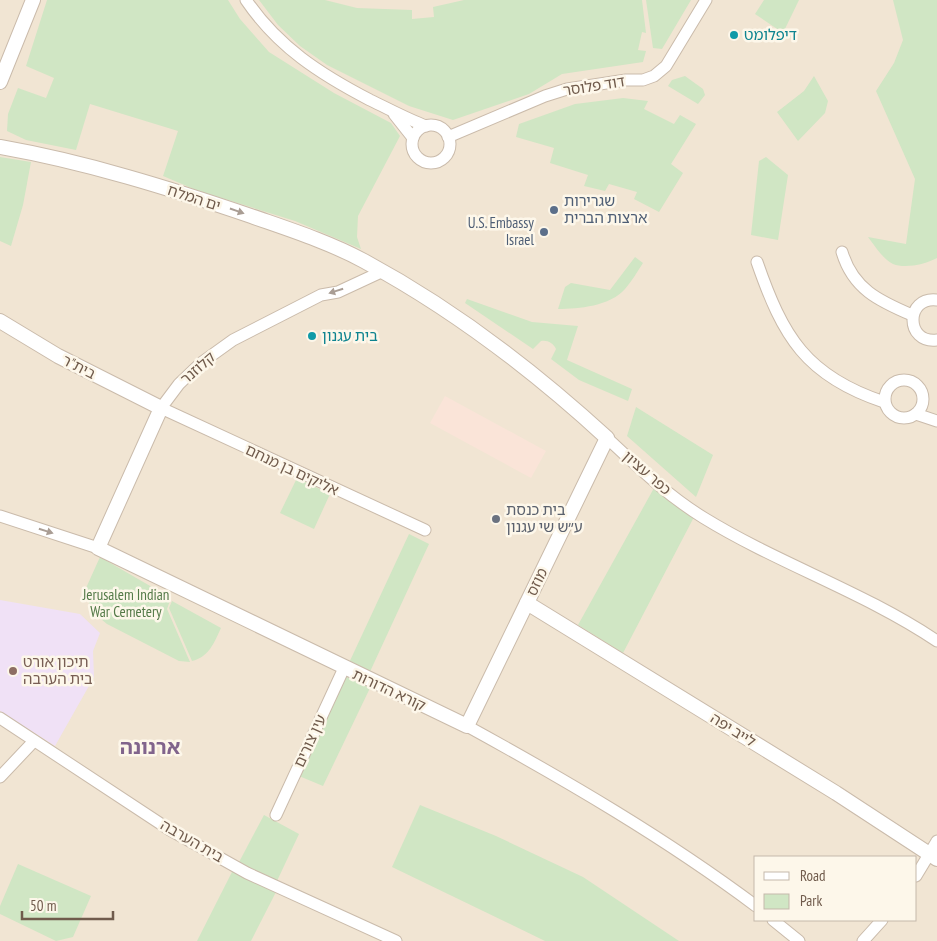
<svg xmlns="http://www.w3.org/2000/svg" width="937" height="941" font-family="'PT Sans Narrow','Noto Sans Hebrew',sans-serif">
  <rect width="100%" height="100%" fill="#faf3e4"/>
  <path fill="#f1e5d3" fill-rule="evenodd" d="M0,0H937V941H0ZM756,857H916V920H756Z"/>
  <path fill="#fae4d8" d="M445,396L546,451L531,478L430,423Z"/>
  <path fill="#f0e1f6" d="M0,600L80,614L100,633L93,651L94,677L55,746L0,711Z"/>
  <g fill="#d0e6c4">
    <path d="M47,0H228L240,19L269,52L334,93L391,123L400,136L358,216L357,237L361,249L295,221L196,190L163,176L178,131L90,104L76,150L26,140L7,131L8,114L18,88L46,98L54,78L26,66Z"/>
    <path d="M259,0H325L357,8L412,10V19L434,17L433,7L464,0H642L646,33L642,32L638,50L646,51L643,62L562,74L529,94L453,120L409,106L327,65L300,46L278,25Z"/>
    <path d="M646,0H691L662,49L653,48Z"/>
    <path d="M764,0H799L783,33L755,14Z"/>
    <path d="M893,0H937V258C926,264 905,269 893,264C884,260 874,245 868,237L906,244L915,179L876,91L894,63L903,40Z"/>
    <path d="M685,76L703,89L705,95L698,104L668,86L672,80Z"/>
    <path d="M814,76L828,101L825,113L798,141L777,112L804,91Z"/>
    <path d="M623,98L648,101L644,109L674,124L680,115L696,124L671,164L683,173L659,212L634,199L637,192L609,184L605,191L584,186L588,175L550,163L554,148L516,137L519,124L575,104Z"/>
    <path d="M0,157L31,162L23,205L11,246L0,241Z"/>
    <path d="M766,157L788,175L778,240L751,235L759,161Z"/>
    <path d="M635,257L643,263C637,272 632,281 625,289C610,306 579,309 558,309L565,287L571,283L610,290Z"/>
    <path d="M467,299L532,322L578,326L567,360L632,389L628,401L579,380L551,359L556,349C553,343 548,340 541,341L533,349L465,303Z"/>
    <path d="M636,407L713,455L696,497L627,436Z"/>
    <path d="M297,478L330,494L314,529L280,513Z"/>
    <path d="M654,488L694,517L623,653L578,625Z"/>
    <path d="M409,534L429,544L368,676L348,665Z"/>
    <path d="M100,557L171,598L167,609L190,662L179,661L107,624L95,614L89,603L86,588Z"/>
    <path d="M172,601L221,628C214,643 209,657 192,661L169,608Z"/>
    <path d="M343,675L370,688L323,786L299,776Z"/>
    <path d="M420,805L496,836L583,877L679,941H545L392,867Z"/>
    <path d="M264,815L299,834L277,881L238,864Z"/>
    <path d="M18,864L91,896L73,937L56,941L0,914V906Z"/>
    <path d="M233,870L276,892L251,941H197Z"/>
  </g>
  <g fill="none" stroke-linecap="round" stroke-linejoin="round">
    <g stroke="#cabbab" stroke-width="13">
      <g id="minor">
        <path d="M246,0C278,47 320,74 370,100C389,109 407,119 426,126"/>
        <path d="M394,114L413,138"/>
        <circle cx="431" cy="144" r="19"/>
        <path d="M448,137L545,96L567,89L626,80H643L654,76L666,66L706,0"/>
        <path d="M842,252C853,289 879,301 912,315"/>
        <path d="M757,262C783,337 806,376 884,402"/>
        <path d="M381,272L338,292L321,295L233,340L201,363L179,384L161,408L425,530"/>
        <path d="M937,300C905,296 905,344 937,340"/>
        <circle cx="904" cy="399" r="19"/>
        <path d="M916,414L937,421"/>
        <path d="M607,438C638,467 668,496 704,518C779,564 864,592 937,641"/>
        <path d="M0,516L98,548"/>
        <path d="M0,718L170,830L247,873L396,941"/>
        <path d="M467,726C567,781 665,838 756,906"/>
        <path d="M0,777L34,741"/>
        <path d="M276,815L344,668"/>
        <path d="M916,876L937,841"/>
        <path d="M773,920L799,941"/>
        <path d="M863,941L882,920"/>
      </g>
    </g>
    <g stroke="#cabbab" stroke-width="16">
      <g id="tertiary">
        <path d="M0,82L33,0"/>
        <path d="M0,147C85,162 169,188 251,216C288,229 329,242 364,261C453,309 533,370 607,438L467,726L98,548L161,408L58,356L0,321"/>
        <path d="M527,603L836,793L937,859"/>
      </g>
    </g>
    <use href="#minor" stroke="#fff" stroke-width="11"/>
    <use href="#tertiary" stroke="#fff" stroke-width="14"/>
  </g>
  <defs><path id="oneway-solid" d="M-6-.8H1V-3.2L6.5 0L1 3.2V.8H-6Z" transform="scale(1.25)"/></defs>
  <g fill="#a99d94">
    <use href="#oneway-solid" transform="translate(237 211) rotate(19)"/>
    <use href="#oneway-solid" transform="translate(336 291) rotate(163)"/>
    <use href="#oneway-solid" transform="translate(46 531) rotate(18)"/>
  </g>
  <g fill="#0f9aa8" stroke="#fdf7ea" stroke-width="2">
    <circle cx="734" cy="35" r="5"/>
    <circle cx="312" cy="336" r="5"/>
  </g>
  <g fill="#5c6f8a" stroke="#fdf7ea" stroke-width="2">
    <circle cx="554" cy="210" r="5"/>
    <circle cx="544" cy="232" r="5"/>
  </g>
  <circle fill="#6b7280" stroke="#fdf7ea" stroke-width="2" cx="496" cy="519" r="5"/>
  <circle fill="#8d6e63" stroke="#fdf7ea" stroke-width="2" cx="13" cy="671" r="5"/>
  <g text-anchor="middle" stroke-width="5" stroke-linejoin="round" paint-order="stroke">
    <g font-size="15" fill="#0d838f" stroke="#fdf7ea" text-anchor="start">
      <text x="744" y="40">דיפלומט</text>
      <text x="322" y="341">בית עגנון</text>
    </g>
    <g font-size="15" fill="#705b4c" stroke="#fdf7ea">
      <text transform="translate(594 86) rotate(-9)" y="5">דוד פלוסר</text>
      <text transform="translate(194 198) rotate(18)" y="5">ים המלח</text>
      <text transform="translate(79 367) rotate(27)" y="5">בית"ר</text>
      <text transform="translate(198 368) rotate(-41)" y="5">קלוזנר</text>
      <text transform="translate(292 470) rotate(25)" y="5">אליקים בן מנחם</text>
      <text transform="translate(647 473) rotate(41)" y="5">כפר עציון</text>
      <text transform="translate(537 582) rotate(-64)" y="5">מוזס</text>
      <text transform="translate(389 690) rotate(25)" y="5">קורא הדורות</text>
      <text transform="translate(733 730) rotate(32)" y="5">לייב יפה</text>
      <text transform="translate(310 741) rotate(-65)" y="5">עין צורים</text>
      <text transform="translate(192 841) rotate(30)" y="5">בית הערבה</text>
    </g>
    <g font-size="15" fill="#4e5e75" stroke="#fdf7ea" text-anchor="start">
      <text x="564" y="206">שגרירות<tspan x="564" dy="17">ארצות הברית</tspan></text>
      <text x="534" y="228" text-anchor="end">U.S. Embassy<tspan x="534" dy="17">Israel</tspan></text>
    </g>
    <g font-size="15" fill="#5b616d" stroke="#fdf7ea" text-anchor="start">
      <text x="506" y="515">בית כנסת<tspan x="506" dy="17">ע״ש שי עגנון</tspan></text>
    </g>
    <g font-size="15" fill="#547a48" stroke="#fdf7ea">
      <text x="126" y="600">Jerusalem Indian<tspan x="126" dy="17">War Cemetery</tspan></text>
    </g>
    <g font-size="15" fill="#785e54" stroke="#fdf7ea" text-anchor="start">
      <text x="23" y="667">תיכון אורט<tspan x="23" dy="17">בית הערבה</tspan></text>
    </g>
    <g font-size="20" font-weight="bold" fill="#81648c" stroke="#fdf7ea">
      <text x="150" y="754">ארנונה</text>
    </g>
  </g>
  <rect x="754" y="856" width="162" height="65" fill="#fdf7ea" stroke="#c5b9ab"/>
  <rect x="764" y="872" width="25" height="8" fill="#ffffff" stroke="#c5b9ab"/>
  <text x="800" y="881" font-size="15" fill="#705b4c">Road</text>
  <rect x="764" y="894" width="25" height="15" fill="#d0e6c4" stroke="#c5b9ab"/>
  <text x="800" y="906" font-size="15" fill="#705b4c">Park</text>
  <path d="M22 911v8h91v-8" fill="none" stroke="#705b4c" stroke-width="2.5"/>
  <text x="30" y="911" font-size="15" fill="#705b4c" stroke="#fdf7ea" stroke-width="4" paint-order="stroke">50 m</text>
</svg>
